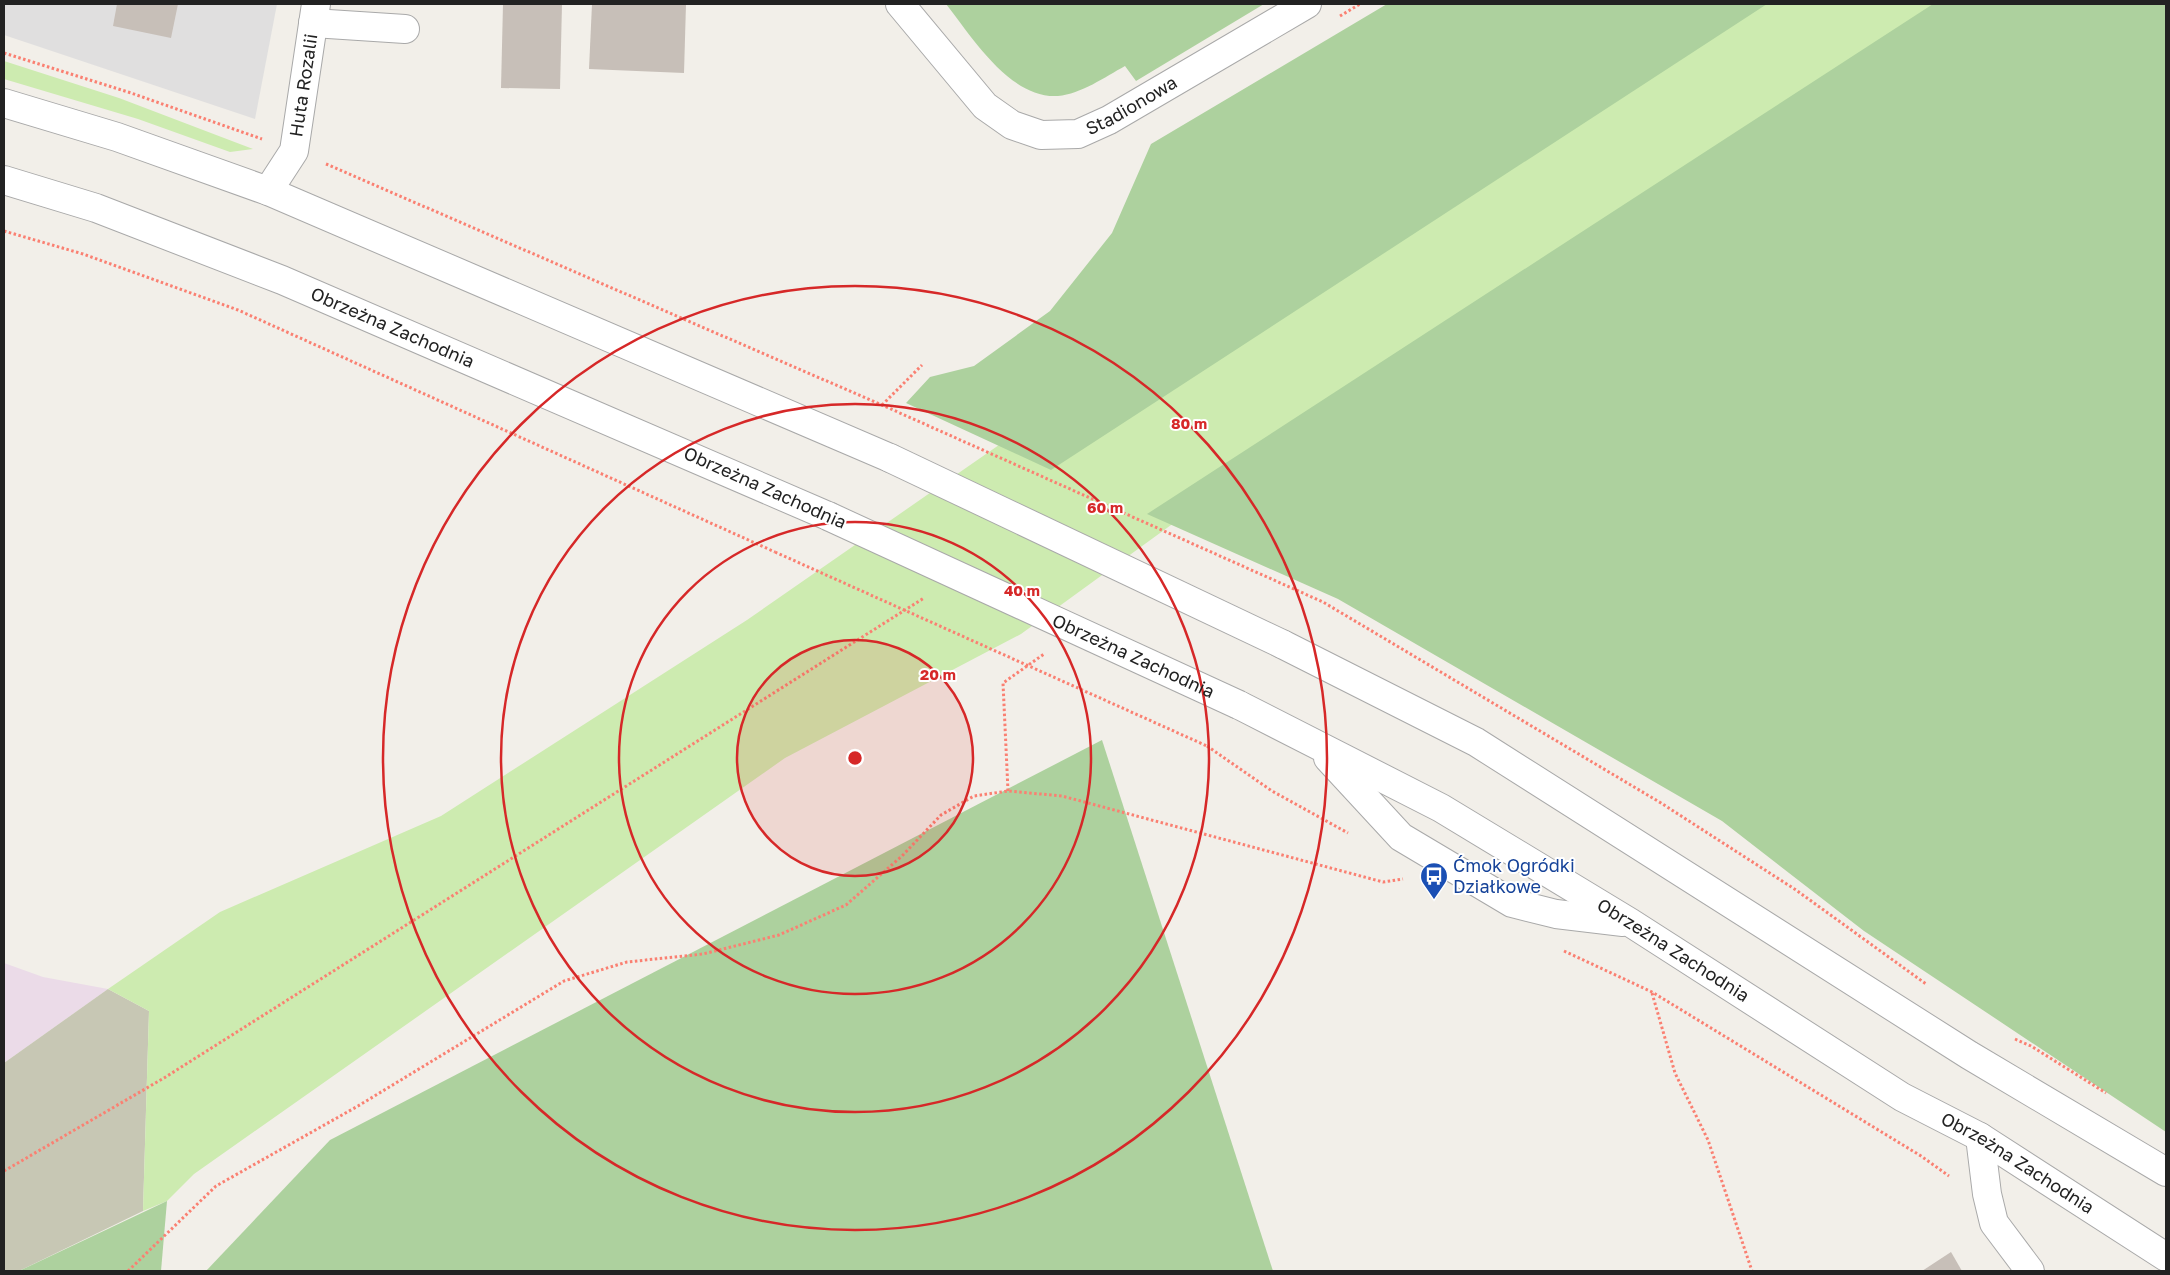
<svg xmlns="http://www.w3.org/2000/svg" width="2170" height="1275" font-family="'Golos Text',sans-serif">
  <rect width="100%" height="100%" fill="#f2efe9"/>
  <path fill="#e0dfdf" d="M4,4H277L255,119L4,35Z"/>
  <path fill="#ebdbe8" d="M4,963L43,977L108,989L4,1063Z"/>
  <path fill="#c7c7b4" d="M108,989L149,1011L143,1211L19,1271H4V1063Z"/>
  <g fill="#cdebb0">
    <path d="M1703,4H2089L1350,395L1021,634L785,758L194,1174L167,1201L143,1211L149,1011L108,989L220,912L441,816L747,620L1120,361Z"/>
    <path d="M4,61L119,98L253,149L230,152L138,119L4,79Z"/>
  </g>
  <g fill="#add19e">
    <path d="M946,4H1264L1136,81L1125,66C1105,77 1081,94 1058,96C1010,99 972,37 946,4Z"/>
    <path d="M1387,4H1767L1051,470L906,403L930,377L974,366L1050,311L1112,233L1151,144Z"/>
    <path d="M1933,4H2166V1132L1864,931L1722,821L1338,599L1147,514Z"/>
    <path d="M1102,740L1273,1271H206L330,1140Z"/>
    <path d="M167,1201L161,1271H19Z"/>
  </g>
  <g fill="#c7bfb8">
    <path d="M117,4H178L171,38L113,26Z"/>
    <path d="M503,4H562L560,89L501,88Z"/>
    <path d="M592,4H686L684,73L589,69Z"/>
    <path d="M1951,1252L1962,1271H1922Z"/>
  </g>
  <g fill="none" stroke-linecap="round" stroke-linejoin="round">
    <g stroke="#a9a9a9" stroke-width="30">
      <g id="minor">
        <path id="s1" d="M900,4L985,106L1012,125L1041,135L1078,134L1109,120L1307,4"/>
        <path d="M313,23L405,29"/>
        <path d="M4,103L117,137L268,191L890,458"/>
        <path id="s2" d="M4,180L96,208L282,280L828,516"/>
        <path id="s3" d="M268,191L294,151L316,4"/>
        <path d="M1282,644L1476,742L1969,1055L2166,1172"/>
        <path id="s4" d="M1239,705L1441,808L1631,923L1902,1097L1980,1137L2166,1257"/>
        <path d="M1328,758L1401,837L1512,903L1556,914L1623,922"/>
        <path d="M1980,1137L1987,1194L1994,1223L2030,1271"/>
      </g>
    </g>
    <g stroke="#fa8072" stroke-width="3" stroke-dasharray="2.5 2.5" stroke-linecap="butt">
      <path d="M1340,16L1360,4"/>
      <path d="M4,53L131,93L262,139"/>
      <path d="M326,164L882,405L1323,602L1661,803L1796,890L1926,984"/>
      <path d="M4,231L83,254L238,310L775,552"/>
      <path d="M882,405L922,365"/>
      <path d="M1207,746L1272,791L1348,833"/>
      <path d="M1008,791L1003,683L1044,654"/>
      <path d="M1564,951L1652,992L1921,1156L1949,1176"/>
      <path d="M1652,993L1675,1073L1708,1140L1752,1271"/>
      <path d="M2015,1039L2031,1046L2106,1093"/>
      <path d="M4,1171L164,1078L924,598"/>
      <path d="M128,1271L216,1186L358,1106L564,981L627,962L703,954L779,935L846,905L902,856L941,815L974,796L1008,791L1062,796L1383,882L1403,879"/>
    </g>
    <use href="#minor" stroke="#fff" stroke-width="28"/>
    <g stroke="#a9a9a9" stroke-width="30" stroke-linecap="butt">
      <g id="minor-bridge">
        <path d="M890,458L1282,644"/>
        <path id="s5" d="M828,516L1239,705"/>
      </g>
    </g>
    <path stroke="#fa8072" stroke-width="3" stroke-dasharray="2.5 2.5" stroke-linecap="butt" d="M775,552L1207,746"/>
    <use href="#minor-bridge" stroke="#fff" stroke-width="28"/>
  </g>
  <circle cx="855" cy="758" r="118" fill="#d62828" fill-opacity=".12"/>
  <g fill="none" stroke="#d62828" stroke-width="2.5">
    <circle cx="855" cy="758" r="118"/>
    <circle cx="855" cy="758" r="236"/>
    <circle cx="855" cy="758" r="354"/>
    <circle cx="855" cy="758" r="472"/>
  </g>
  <defs>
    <g id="bus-pin" transform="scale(1.4375)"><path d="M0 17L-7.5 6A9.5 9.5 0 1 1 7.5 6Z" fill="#1a4fb4" stroke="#fff"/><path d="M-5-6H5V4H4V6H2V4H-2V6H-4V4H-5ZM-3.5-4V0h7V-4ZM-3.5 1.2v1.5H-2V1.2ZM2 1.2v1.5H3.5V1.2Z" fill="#fff"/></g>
  </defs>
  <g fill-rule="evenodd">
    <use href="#bus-pin" x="1434" y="876"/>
  </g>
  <g text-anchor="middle" stroke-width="4" stroke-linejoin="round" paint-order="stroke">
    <g font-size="18" fill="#222" stroke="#fff">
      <text dy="6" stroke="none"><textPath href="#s3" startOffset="114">Huta Rozalii</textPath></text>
      <text dy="6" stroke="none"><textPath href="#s1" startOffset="294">Stadionowa</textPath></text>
      <text dy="6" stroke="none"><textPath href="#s2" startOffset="416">Obrzeżna Zachodnia</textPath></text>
      <text transform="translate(765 488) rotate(24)" y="6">Obrzeżna Zachodnia</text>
      <text dy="6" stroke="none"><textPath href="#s5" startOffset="336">Obrzeżna Zachodnia</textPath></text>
      <text dy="6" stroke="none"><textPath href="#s4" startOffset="499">Obrzeżna Zachodnia</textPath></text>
      <text dy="6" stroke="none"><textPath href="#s4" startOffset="904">Obrzeżna Zachodnia</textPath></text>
    </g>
    <g font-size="18" fill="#164399" stroke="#fff" text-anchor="start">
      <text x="1453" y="872">Ćmok Ogródki<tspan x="1453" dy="21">Działkowe</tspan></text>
    </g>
  </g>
  <circle cx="855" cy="758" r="8" fill="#d62828" stroke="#fff" stroke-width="2.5"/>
  <g font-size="15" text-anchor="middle" font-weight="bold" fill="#d62828" stroke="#fff" stroke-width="4" stroke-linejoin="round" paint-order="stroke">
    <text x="1189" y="429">80 m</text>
    <text x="1105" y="513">60 m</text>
    <text x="1022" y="596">40 m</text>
    <text x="938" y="680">20 m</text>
  </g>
  <rect width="2170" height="1275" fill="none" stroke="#222222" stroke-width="10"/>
</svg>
